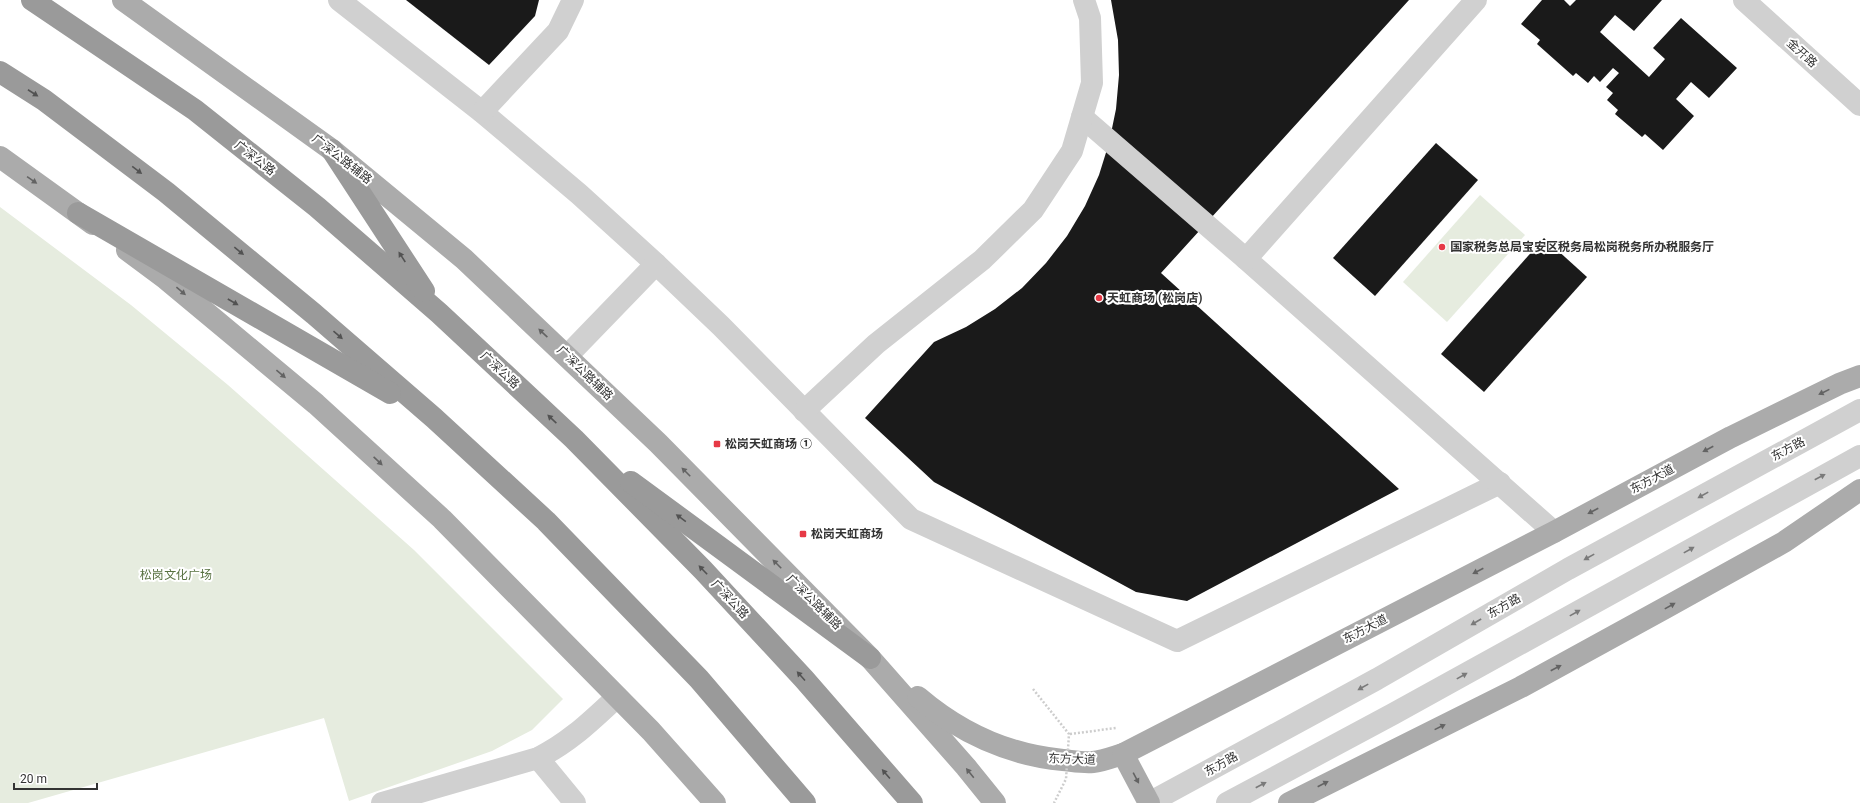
<svg xmlns="http://www.w3.org/2000/svg" width="1860" height="803" font-family="Roboto,'Noto Sans SC',sans-serif">
  <rect width="100%" height="100%" fill="#fff"/>
  <g fill="#e6ecdf">
    <path d="M1480,195L1525,235L1447,322L1403,282Z"/>
    <path d="M0,207L131,305L228,385L414,550L563,699L532,730L492,751L349,801L324,718L28,803H0Z"/>
  </g>
  <g fill="#1a1a1a">
    <path d="M406,0H539L535,16L489,65Z"/>
    <path d="M1111,0H1409L1161,273L1399,489L1187,601L1136,592L934,482L865,418L934,342L966,327L995,309L1022,288L1046,263L1067,236L1085,206L1099,175L1109,143L1116,109L1119,75L1118,40Z"/>
    <path d="M1542,0H1564L1570,6L1576,0H1662L1634,31L1615,15L1600,32L1649,77L1665,59L1653,48L1681,18L1737,68L1709,98L1691,82L1676,99L1694,116L1663,150L1645,134L1642,137L1615,114L1618,110L1607,100L1613,93L1606,87L1619,73L1613,68L1600,82L1594,76L1588,83L1576,73L1573,76L1537,44L1540,40L1521,24Z"/>
    <path d="M1436,143L1478,180L1375,296L1333,258Z"/>
    <path d="M1544,238L1587,277L1484,392L1441,354Z"/>
  </g>
  <g fill="none" stroke-linecap="round" stroke-linejoin="round">
    <path stroke="#cdcdcd" stroke-width="2.5" stroke-dasharray="2 2" stroke-linecap="butt" d="M1070,734L1116,728"/>
    <g stroke="#d0d0d0" stroke-width="22">
      <path d="M339,0L482,112L579,194L656,264L721,326L911,519L1177,641L1500,483"/>
      <path d="M1476,0L1246,259L1554,532"/>
      <path d="M1744,0L1860,105"/>
      <path d="M482,112L558,31L573,0"/>
      <path d="M1082,117L1246,259"/>
      <path d="M567,356L656,264"/>
      <path d="M804,411L876,344L982,260L1033,210L1072,151L1092,83L1090,18L1084,0"/>
      <path d="M538,758L575,803"/>
      <path d="M382,803L538,758C570,742 591,721 617,697"/>
      <path d="M1149,803L1377,679L1568,569L1860,410"/>
      <path d="M1227,803L1393,714L1860,456"/>
    </g>
    <g stroke="#ababab" stroke-width="22">
      <path d="M123,0L332,150L464,259L658,443L870,658L966,767L995,803"/>
      <path d="M0,157L93,224"/>
      <path d="M127,250L166,279L316,404L442,519L651,731L715,803"/>
      <path d="M918,697C959,732 1009,755 1063,760C1073,761 1084,763 1093,762C1103,761 1113,757 1123,754L1554,532L1731,437L1839,384L1860,376"/>
      <path d="M1123,754L1149,803"/>
      <path d="M1289,803L1521,687L1665,608L1784,542L1860,490"/>
    </g>
    <g stroke="#9a9a9a" stroke-width="22">
      <path d="M32,0L195,110L317,207L439,313L574,439L703,570L804,679L912,803"/>
      <path d="M0,72L44,100L166,192L314,314L434,418L546,521L699,679L805,803"/>
      <path d="M332,150L424,291"/>
      <path d="M78,213L390,393"/>
      <path d="M631,482L870,658"/>
    </g>
    <path stroke="#cdcdcd" stroke-width="2.5" stroke-dasharray="2 2" stroke-linecap="butt" d="M1033,689L1069,734L1066,779L1054,803"/>
  </g>
  <defs><path id="oneway-solid" d="M-6-.8H1V-3.2L6.5 0L1 3.2V.8H-6Z"/></defs>
  <g fill="#525252">
    <use href="#oneway-solid" transform="translate(33 93) rotate(33)"/>
    <use href="#oneway-solid" transform="translate(137 170) rotate(37)"/>
    <use href="#oneway-solid" transform="translate(239 251) rotate(39)"/>
    <use href="#oneway-solid" transform="translate(402 257) rotate(-123)"/>
    <use href="#oneway-solid" transform="translate(233 302) rotate(30)"/>
    <use href="#oneway-solid" transform="translate(338 335) rotate(41)"/>
    <use href="#oneway-solid" transform="translate(552 419) rotate(-137)"/>
    <use href="#oneway-solid" transform="translate(681 518) rotate(-144)"/>
    <use href="#oneway-solid" transform="translate(703 570) rotate(-134)"/>
    <use href="#oneway-solid" transform="translate(801 676) rotate(-132)"/>
    <use href="#oneway-solid" transform="translate(886 774) rotate(-131)"/>
  </g>
  <g fill="#636363">
    <use href="#oneway-solid" transform="translate(32 180) rotate(35)"/>
    <use href="#oneway-solid" transform="translate(181 291) rotate(40)"/>
    <use href="#oneway-solid" transform="translate(543 333) rotate(-137)"/>
    <use href="#oneway-solid" transform="translate(281 374) rotate(40)"/>
    <use href="#oneway-solid" transform="translate(1824 392) rotate(154)"/>
    <use href="#oneway-solid" transform="translate(1708 449) rotate(152)"/>
    <use href="#oneway-solid" transform="translate(378 461) rotate(43)"/>
    <use href="#oneway-solid" transform="translate(686 472) rotate(-135)"/>
    <use href="#oneway-solid" transform="translate(1593 511) rotate(152)"/>
    <use href="#oneway-solid" transform="translate(777 564) rotate(-135)"/>
    <use href="#oneway-solid" transform="translate(1478 571) rotate(153)"/>
    <use href="#oneway-solid" transform="translate(1670 606) rotate(-29)"/>
    <use href="#oneway-solid" transform="translate(1556 668) rotate(-28)"/>
    <use href="#oneway-solid" transform="translate(1440 727) rotate(-26)"/>
    <use href="#oneway-solid" transform="translate(970 773) rotate(-129)"/>
    <use href="#oneway-solid" transform="translate(1136 778) rotate(62)"/>
    <use href="#oneway-solid" transform="translate(1323 784) rotate(-27)"/>
  </g>
  <g fill="#7a7a7a">
    <use href="#oneway-solid" transform="translate(1820 477) rotate(-28)"/>
    <use href="#oneway-solid" transform="translate(1703 495) rotate(151)"/>
    <use href="#oneway-solid" transform="translate(1689 550) rotate(-29)"/>
    <use href="#oneway-solid" transform="translate(1589 557) rotate(151)"/>
    <use href="#oneway-solid" transform="translate(1575 613) rotate(-29)"/>
    <use href="#oneway-solid" transform="translate(1476 622) rotate(150)"/>
    <use href="#oneway-solid" transform="translate(1462 676) rotate(-29)"/>
    <use href="#oneway-solid" transform="translate(1363 687) rotate(151)"/>
    <use href="#oneway-solid" transform="translate(1261 785) rotate(-28)"/>
  </g>
  <g fill="#e63946" stroke="#fff" stroke-width="1.5">
    <circle cx="1442" cy="247" r="4"/>
    <circle cx="1099" cy="298" r="4"/>
    <rect x="713" y="440" width="8" height="8" rx="2"/>
    <rect x="799" y="530" width="8" height="8" rx="2"/>
  </g>
  <g text-anchor="middle" stroke-width="4" stroke-linejoin="round" paint-order="stroke">
    <g font-size="12" fill="#333" stroke="#fff">
      <text transform="translate(1802 53) rotate(42)" y="4">金开路</text>
      <text transform="translate(255 158) rotate(38)" y="4">广深公路</text>
      <text transform="translate(342 159) rotate(38)" y="4">广深公路辅路</text>
      <text transform="translate(500 370) rotate(43)" y="4">广深公路</text>
      <text transform="translate(585 373) rotate(44)" y="4">广深公路辅路</text>
      <text transform="translate(1788 449) rotate(-28)" y="4">东方路</text>
      <text transform="translate(1652 479) rotate(-28)" y="4">东方大道</text>
      <text transform="translate(730 599) rotate(47)" y="4">广深公路</text>
      <text transform="translate(814 602) rotate(45)" y="4">广深公路辅路</text>
      <text transform="translate(1504 606) rotate(-30)" y="4">东方路</text>
      <text transform="translate(1365 629) rotate(-27)" y="4">东方大道</text>
      <text transform="translate(1072 759) rotate(2)" y="4">东方大道</text>
      <text transform="translate(1221 764) rotate(-29)" y="4">东方路</text>
    </g>
    <g font-size="12" font-weight="bold" fill="#333" stroke="#fff" text-anchor="start">
      <text x="1450" y="251">国家税务总局宝安区税务局松岗税务所办税服务厅</text>
      <text x="1107" y="302">天虹商场 (松岗店)</text>
      <text x="725" y="448">松岗天虹商场 ①</text>
      <text x="811" y="538">松岗天虹商场</text>
    </g>
    <g font-size="12" fill="#56703f" stroke="#fff">
      <text x="176" y="579">松岗文化广场</text>
    </g>
  </g>
  <path d="M14 783v6h83v-6" fill="none" stroke="#333333" stroke-width="2"/>
  <text x="20" y="783" font-size="12" fill="#333333" stroke="#ffffff" stroke-width="3" paint-order="stroke">20 m</text>
</svg>
